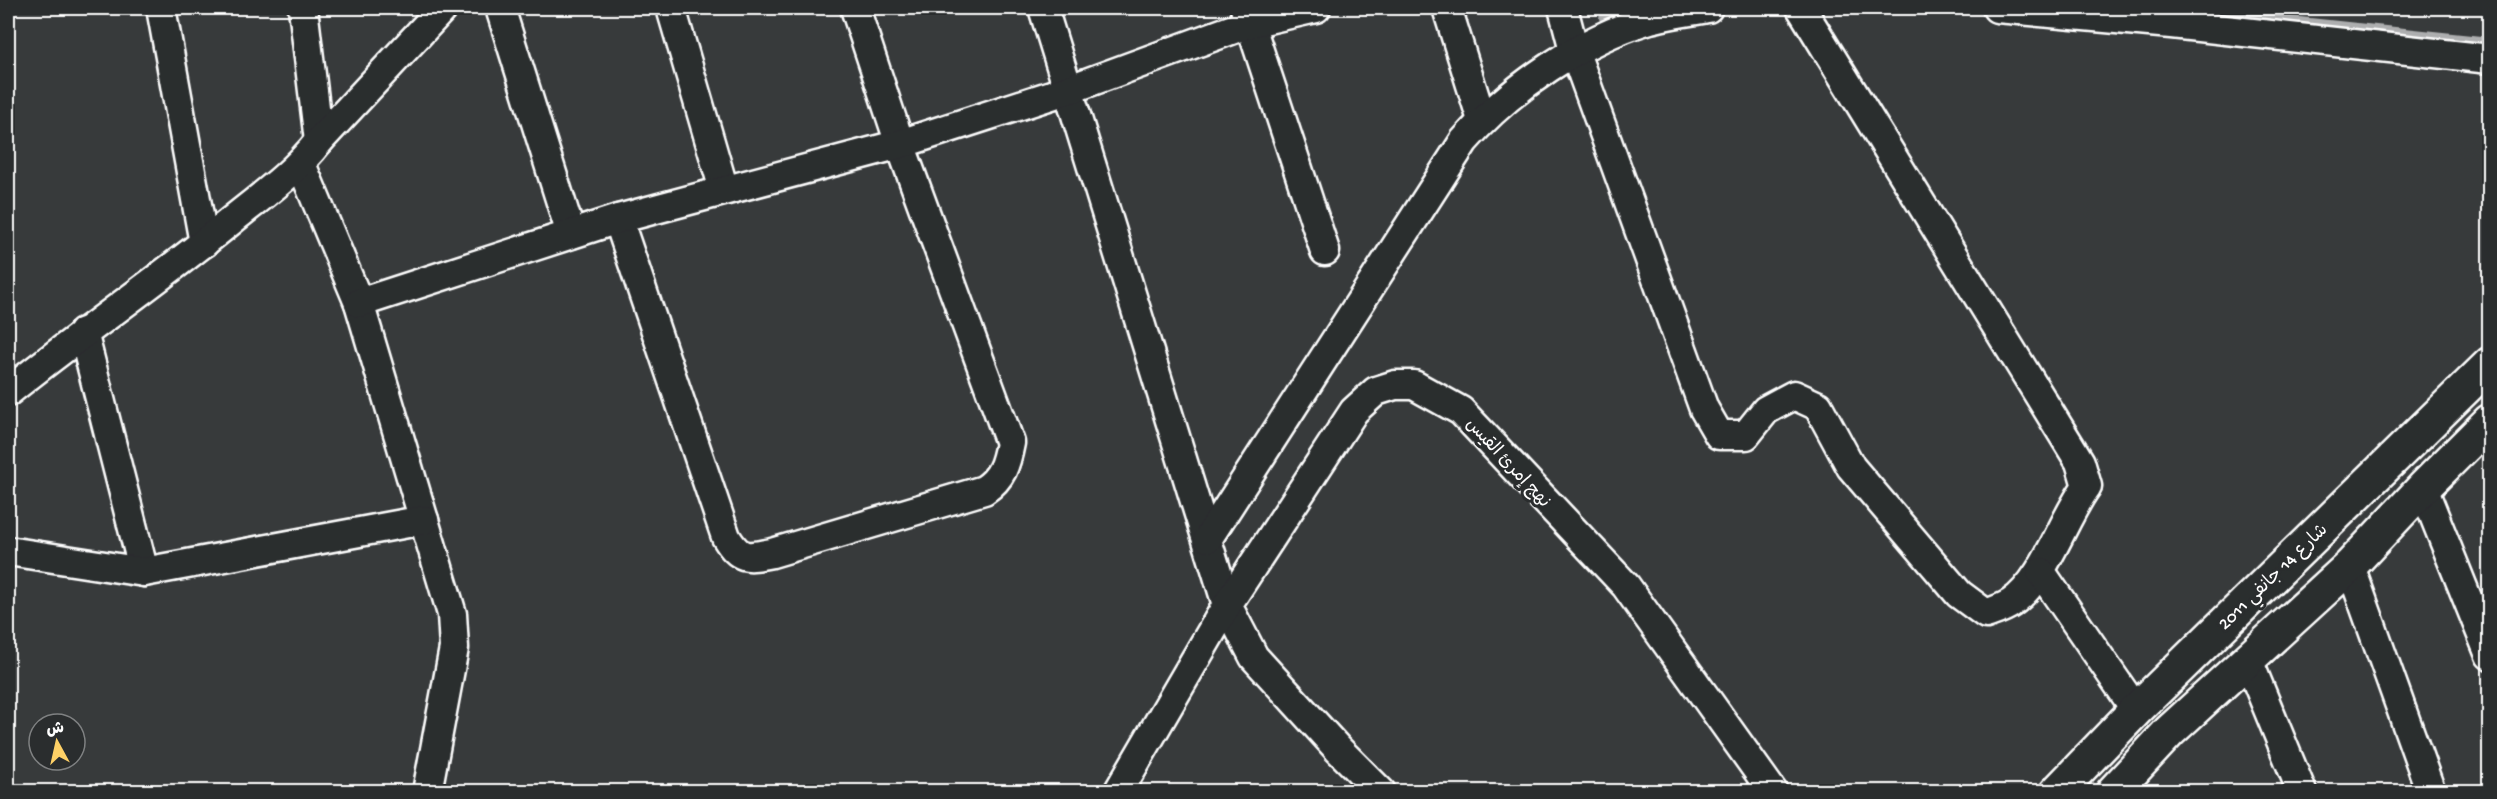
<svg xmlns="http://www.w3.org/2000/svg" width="2497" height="799" font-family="'Gochi Hand','Playpen Sans Arabic',sans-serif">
  <rect width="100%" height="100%" fill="#373a3b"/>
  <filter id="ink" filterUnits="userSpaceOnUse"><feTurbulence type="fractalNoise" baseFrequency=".0167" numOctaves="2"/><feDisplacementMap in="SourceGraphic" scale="12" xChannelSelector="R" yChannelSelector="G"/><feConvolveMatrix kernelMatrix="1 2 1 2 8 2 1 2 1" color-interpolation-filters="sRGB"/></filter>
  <g filter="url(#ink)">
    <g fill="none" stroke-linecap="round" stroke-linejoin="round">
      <g stroke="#adaeaf" stroke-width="10">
        <path d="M2166,8L2490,42"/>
        <path d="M1604,18L1641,8"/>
      </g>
      <g stroke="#fff" stroke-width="33">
        <g id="minor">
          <path d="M161,8L204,243"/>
          <path d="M303,8L319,141"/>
          <path d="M500,8L571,234"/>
          <path d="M671,8L724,190"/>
          <path d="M1043,8L1227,605L1254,657L1338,749L1381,792"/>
          <path d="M1245,8L1325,251"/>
          <path d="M1447,8L1482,120"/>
          <path d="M1563,8L1574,50L1704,409L1719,435H1746L1766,410L1794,395L1818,406L1851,467L1959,594L1986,614C1994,611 2004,608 2011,603C2045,580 2062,520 2087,486L2080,462L1801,8"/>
          <path d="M1997,8L2171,24L2490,59"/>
          <path d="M301,164L359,303L452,614L454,648L427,792"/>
          <path d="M618,219L726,537C740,560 747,558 772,553L984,490C1002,478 1006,464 1010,443L900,144L855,8"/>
          <path d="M359,303L618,219L900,144L1070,89L1250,23L1316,8"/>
          <path d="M83,332L144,572"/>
          <path d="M8,392C81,333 159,280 232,220C263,195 295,172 319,141L443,8"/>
          <path d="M2423,488L2490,655"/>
          <path d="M1208,538L1464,141C1510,88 1582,39 1650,19C1669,14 1689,11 1708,8"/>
          <path d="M8,551L144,572L424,520"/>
          <path d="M2350,566L2431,792"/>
          <path d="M2041,572L2136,710"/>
          <path d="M2248,660L2302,792"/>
          <path d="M1118,792L1227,605L1354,411L1376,391L1395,385H1414L1461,411L1626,586L1773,792"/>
        </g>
      </g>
      <g stroke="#fff" stroke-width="38">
        <g id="secondary">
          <path d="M2057,792L2136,710L2490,364"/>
          <path d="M2113,792L2170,731L2350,566L2423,488L2490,421"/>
        </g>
      </g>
      <use href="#minor" stroke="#2a2d2e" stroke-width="28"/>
      <use href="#secondary" stroke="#2a2d2e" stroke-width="33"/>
    </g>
  </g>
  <g text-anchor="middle" stroke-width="6" stroke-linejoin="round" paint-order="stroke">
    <g font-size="18" fill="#fff" stroke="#2a2d2e">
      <text transform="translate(1509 462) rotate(47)" y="6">نهج إمرئ القيس</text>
      <text transform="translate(2272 576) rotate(-44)" y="6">شارع 14 جانفي 2011</text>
    </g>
  </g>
  <rect width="2497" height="799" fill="none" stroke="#2a2d2e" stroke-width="30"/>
  <rect x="15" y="15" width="2467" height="769" fill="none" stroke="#fff" stroke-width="2" filter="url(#ink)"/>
  <g transform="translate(57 742) rotate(352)"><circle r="28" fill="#2a2d2e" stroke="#7f8182" stroke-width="1.5"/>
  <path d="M0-4.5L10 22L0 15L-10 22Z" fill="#ffd166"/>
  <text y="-9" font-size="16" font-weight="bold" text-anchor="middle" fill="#ffffff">ش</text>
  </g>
</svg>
